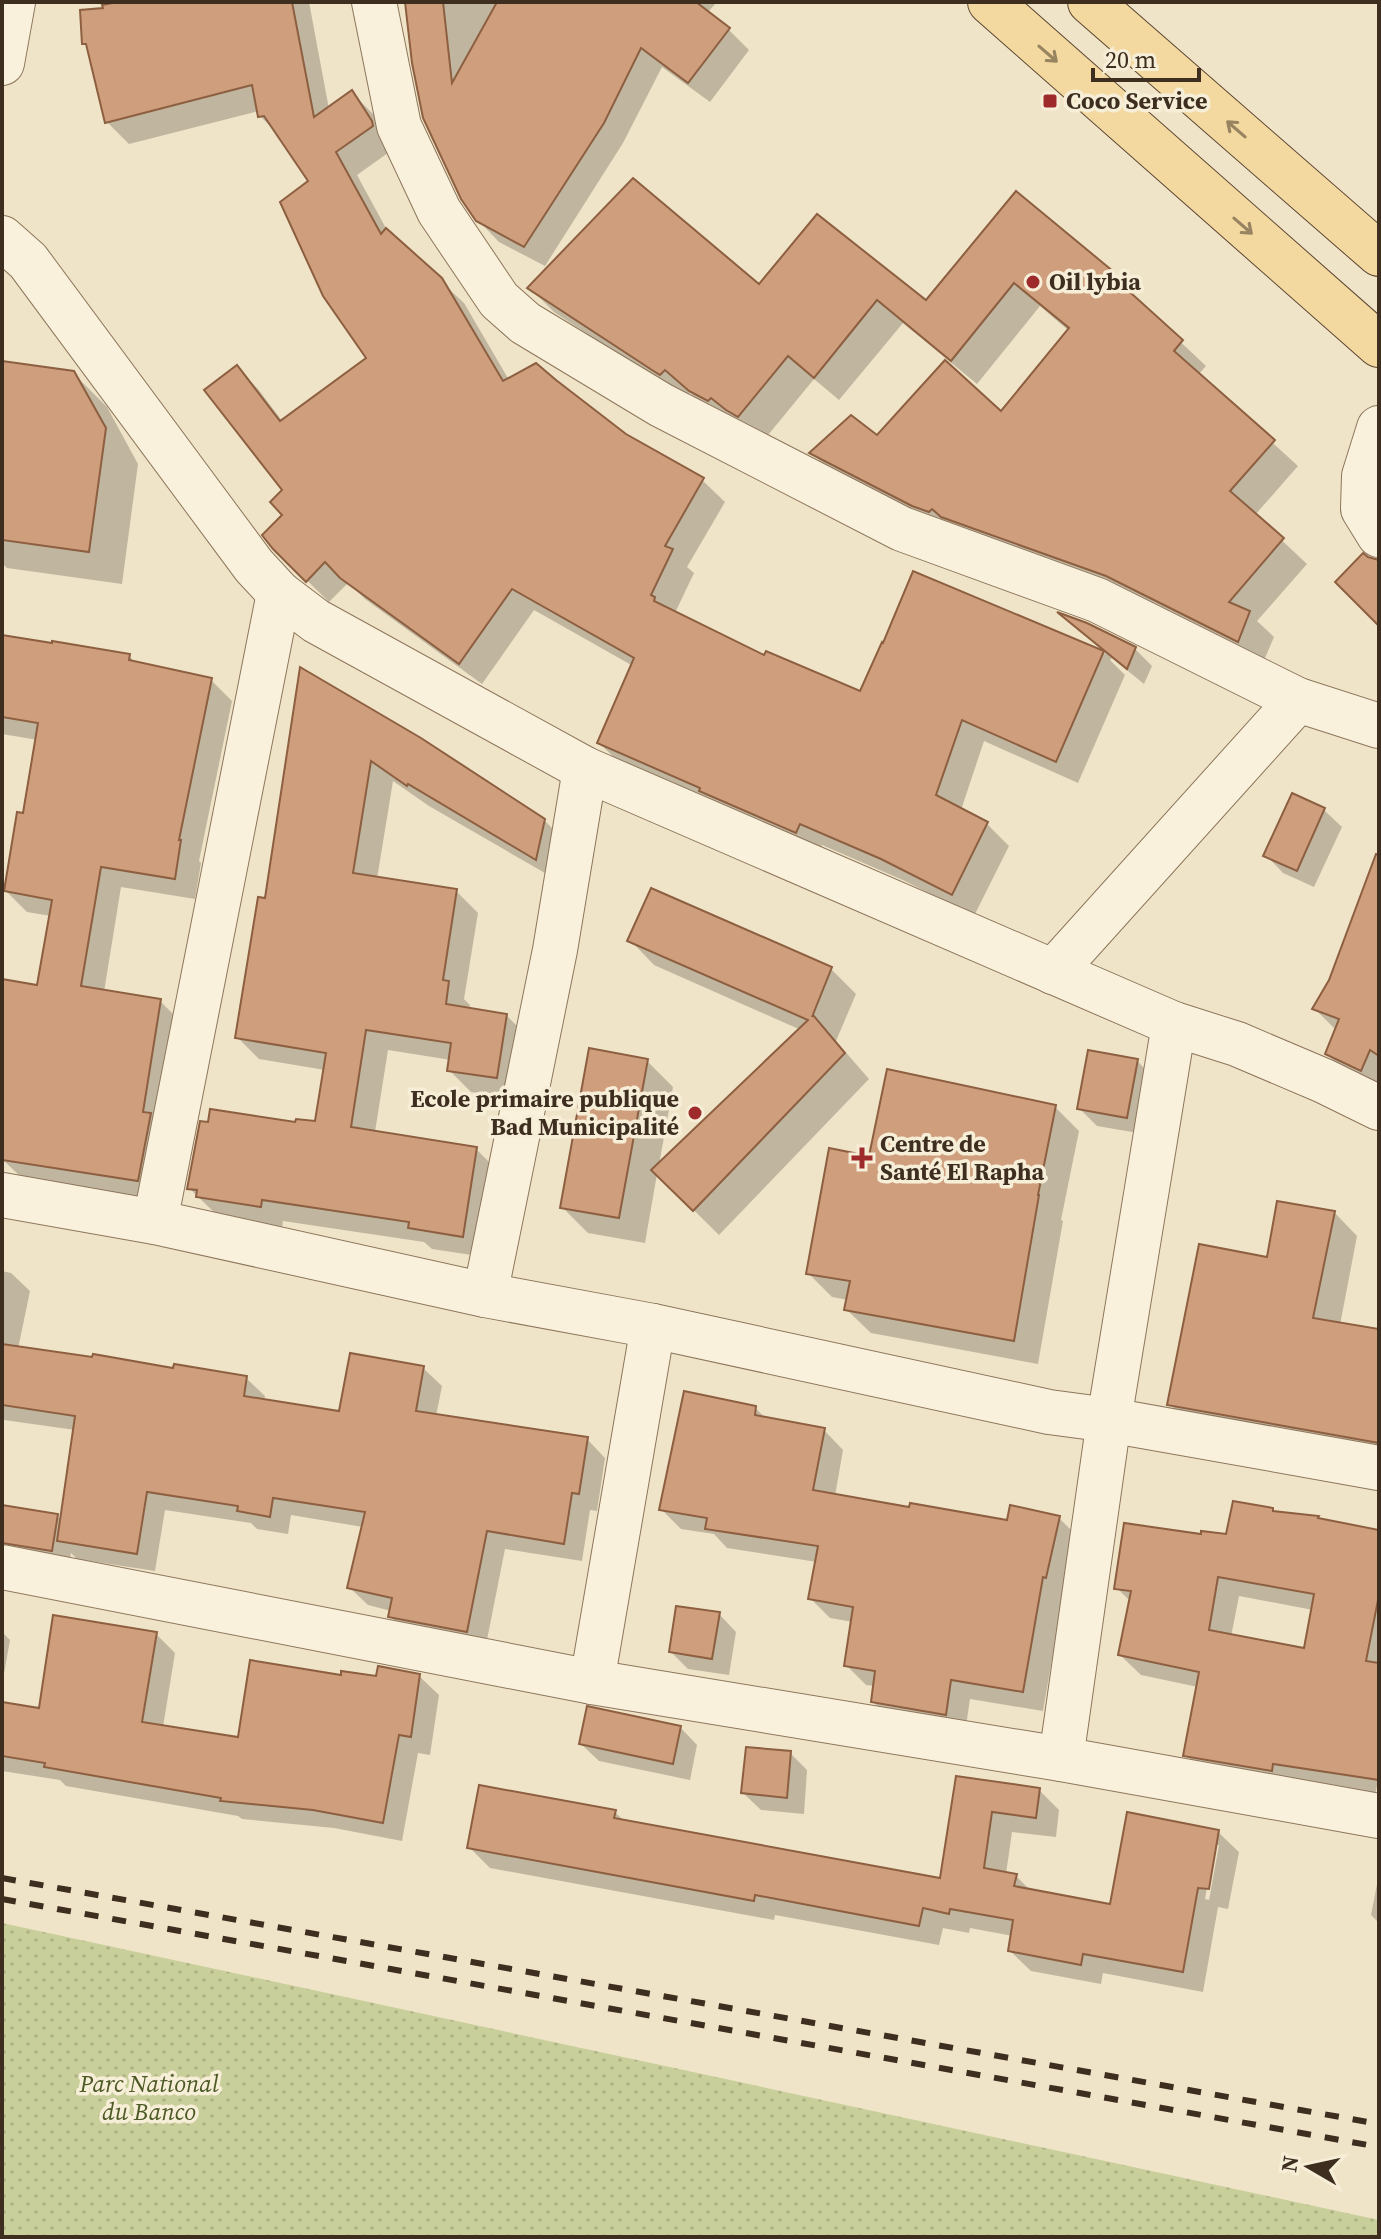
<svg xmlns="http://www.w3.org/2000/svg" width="1381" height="2239" font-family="'Source Serif 4',serif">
  <defs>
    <pattern id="park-dots" width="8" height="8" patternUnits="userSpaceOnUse" patternTransform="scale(2)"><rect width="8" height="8" fill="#c9cf9b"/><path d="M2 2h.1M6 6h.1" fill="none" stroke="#aeb285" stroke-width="1.8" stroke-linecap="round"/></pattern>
  </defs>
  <rect width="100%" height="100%" fill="#f0e4c8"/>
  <path fill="url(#park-dots)" d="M2,1923L1379,2220V2237H2Z"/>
  <g fill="#0003" fill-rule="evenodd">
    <path d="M130,2H309L329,109L352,93L374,115L394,145L395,148L357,175L388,232L464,303L509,380L625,435L702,480L725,502L687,567L694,573L675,613L765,658L861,693L914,574L1106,654L1065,617L1135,649L1152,666L1144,684L1112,658L1110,660L1125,675L1078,783L984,741L961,810L987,824L1009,846L974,916L905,881L822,845L818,854L622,765L599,743L633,666L534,610L482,684L365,599L348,583L329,602L274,548L284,515L285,490L236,367L258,389L283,422L368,358L311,181L279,135L260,116L259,111L129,144L107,122L89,48L84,43L105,10Z"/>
    <path d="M407,2H717L707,13L729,30L749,50L710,102L662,67L623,143L545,266L499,242L478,220Z"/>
    <path d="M1016,194L1112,274L1137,298L1135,299L1206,366L1198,375L1298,466L1255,515L1307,564L1257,621L1274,637L1262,665L968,541L836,477L812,453L877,438L1002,414L1069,331L1040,306L977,384L903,323L839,400L814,379L764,440L716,415L690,393L685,398L679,394L554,312L530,288L759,286L927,303Z"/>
    <path d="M2,363L73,373L107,407L138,464L122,584L7,568L2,563Z"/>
    <path d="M2,636L129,656L137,664L211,680L232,701L199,861L201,863L195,899L121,887L104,992L160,1001L181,1022L158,1201L23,1179L2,1159V981L39,987L51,916L27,912L6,891L25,815L38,740L2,734Z"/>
    <path d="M301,670L544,820L566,842L557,880L429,806L393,781L377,879L456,891L478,913L464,999L470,1005L469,1010L506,1015L528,1037L518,1099L471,1092L449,1070L451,1060L388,1050L375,1132L476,1149L498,1171L485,1257L432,1249L424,1242L283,1221L282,1228L220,1218L189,1188L297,1124H317L325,1070L259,1059L237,1037L266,900Z"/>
    <path d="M1293,796L1324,810L1342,827L1314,887L1283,873L1266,855Z"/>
    <path d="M652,890L831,969L856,994L836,1041L869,1079L719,1235L657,1174L645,1243L588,1233L562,1207L647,1061L673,1087L659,1165L801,1030L654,965L630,940Z"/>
    <path d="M1379,911V1090L1349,1076L1327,1054L1337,1031L1315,1009Z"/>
    <path d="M1137,1061L1154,1078L1144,1134L1097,1126L1080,1109Z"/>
    <path d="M1055,1107L1079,1131L1061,1220L1063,1221L1038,1364L871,1333L846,1309L848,1300L832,1297L808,1273L871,1158Z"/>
    <path d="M1334,1212L1357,1236L1340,1325L1379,1331V1461L1193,1428L1170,1404L1268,1259Z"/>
    <path d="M2,1271L11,1273L30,1291L18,1349L175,1371L246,1378L265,1396L264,1401L341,1414L423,1368L442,1386L436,1416L587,1439L605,1458L597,1511L590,1510L582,1561L505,1549L485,1650L409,1635L390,1616L391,1611L368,1605L349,1587L363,1527L291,1515L288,1534L257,1529L251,1523L165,1510L155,1571L77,1559L71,1553L69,1567L2,1566V1507L57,1516L62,1521L75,1430L4,1420L2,1430Z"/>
    <path d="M755,1408L767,1419L824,1430L843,1450L835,1496L911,1509L1009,1522L1059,1518L1078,1537L1063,1596L1043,1711L970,1699L965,1733L892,1721L873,1702L875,1686L866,1685L846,1665L853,1622L830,1618L810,1598L817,1562L727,1548L714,1534L681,1529L661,1509Z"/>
    <path d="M1272,1510L1275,1513L1379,1532V1775L1375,1796L1206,1776L1186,1755L1198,1687L1141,1675L1120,1655L1131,1602L1117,1588L1202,1537L1228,1536ZM1239,1596L1313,1610L1306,1650L1231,1637Z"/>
    <path d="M719,1614L736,1632L729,1675L688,1669L671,1652Z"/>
    <path d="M2,1632L10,1640L2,1685Z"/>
    <path d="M156,1634L175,1653L163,1727L239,1739L342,1677L419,1676L439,1695L430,1755L418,1753L402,1841L334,1828L242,1819L238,1816L66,1786L60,1780L2,1771V1704L40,1711Z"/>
    <path d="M680,1727L697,1745L690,1780L599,1761L581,1744Z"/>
    <path d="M790,1753L807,1770L804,1814L761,1810L743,1793Z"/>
    <path d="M957,1778L1039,1790L1059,1810L1056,1837L1012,1832L1006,1874L1016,1876L1031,1891L1112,1906L1218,1832L1239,1852L1228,1909L1218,1907L1203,1992L1103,1973L1101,1984L1031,1971L1010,1951L1013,1936L970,1928L969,1933L943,1928L939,1945L775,1915L774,1920L490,1868L470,1848L615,1812L625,1822L941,1881ZM1214,1845H1219L1209,1900L1205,1899Z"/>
    <path d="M1379,1874V1923L1371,1915Z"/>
  </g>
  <g fill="#cf9f7d" stroke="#8d5f41" stroke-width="2" fill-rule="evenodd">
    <path d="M118,2H292L314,117L352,90L372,121L373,126L336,152L381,234L386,228L442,278L503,381L536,363L556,380L626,434L704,478L665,546L673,549L651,595L655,597L654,601L764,655L766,651L860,691L882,642L883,643L913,571L1104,651L1056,762L962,720L936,795L988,822L952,895L881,859L800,824L796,833L699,791L700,788L597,743L634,658L512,589L459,664L340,578L325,562L306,582L273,549L262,535L282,515L270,502L282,490L204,390L237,365L280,421L366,358L323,296L280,202L308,181L264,116L258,117L252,85L105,123L86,44H82L80,10L103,8L102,5Z"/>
    <path d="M405,2H443L452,83L497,2H696L730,28L688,83L641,48L604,123L524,247L476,221L461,199L423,118L412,63Z"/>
    <path d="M633,178L759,284L817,214L926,300L1016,191L1114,272L1111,275L1183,340L1174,351L1275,440L1230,491L1284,538L1229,602L1250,611L1238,642L1106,576L941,517L932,509L929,512L912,506L809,453L851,415L877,435L945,360L1001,411L1069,328L1014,283L951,361L877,300L814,378L788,356L738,417L726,410L711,398L708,401L689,391L665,370L660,375L652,370L527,288Z"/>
    <path d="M2,361L74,371L106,428L89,552L2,540Z"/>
    <path d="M1363,553L1368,557L1379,560V626L1335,582Z"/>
    <path d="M1057,612L1087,623L1136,647L1127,669Z"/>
    <path d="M2,635L52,643V641L130,654L129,660L212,678L179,840H181L175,879L101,867L81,986L161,999L143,1112L151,1113L138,1181L2,1160V979L37,985L52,900L4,891L17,812L23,813L38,723L2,717Z"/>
    <path d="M300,667L421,738L545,819L536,860L408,784L407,786L371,761L353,873L457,889L443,980L449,981L446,1004L507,1014L497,1078L447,1071L451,1043L366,1030L351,1127L477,1147L463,1237L408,1228L409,1222L262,1200L261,1207L196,1197L197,1190L187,1189L200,1121L208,1122L210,1109L295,1122L296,1119L315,1121L326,1053L235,1038L258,897L265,898Z"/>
    <path d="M1292,793L1325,808L1297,871L1263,856Z"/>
    <path d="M1376,854L1379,855V1056L1370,1050L1361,1071L1325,1054L1339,1019L1312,1009L1329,980Z"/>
    <path d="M651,888L832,967L812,1017L813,1015L845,1053L693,1211L651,1170L808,1020L627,941Z"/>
    <path d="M589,1048L648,1059L619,1218L560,1208Z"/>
    <path d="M1088,1050L1138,1059L1127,1118L1077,1109Z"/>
    <path d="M887,1069L1056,1105L1038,1195H1039L1014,1341L844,1310L850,1281L806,1274L829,1148L869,1156Z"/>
    <path d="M1277,1201L1335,1211L1313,1318L1379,1329V1443L1167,1405L1199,1244L1267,1257Z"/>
    <path d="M2,1344L92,1357L93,1354L173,1368L174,1364L247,1376L244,1396L339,1411L350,1353L424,1366L416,1411L588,1437L579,1494L572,1493L564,1544L487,1531L467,1632L388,1617L392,1598L347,1588L365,1512L273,1498L270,1517L237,1511L238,1506L147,1492L137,1554L57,1541L75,1416L2,1405Z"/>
    <path d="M684,1391L756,1406L755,1415L825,1428L813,1490L909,1507L910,1503L1007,1520L1010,1505L1060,1516L1046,1578L1043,1577L1023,1692L951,1680L946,1715L871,1702L875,1671L844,1666L853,1607L808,1599L818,1546L705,1529L707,1518L659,1510Z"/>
    <path d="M1233,1501L1273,1508V1511L1319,1516L1318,1518L1379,1530V1595L1366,1661L1379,1663V1780L1273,1764L1272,1771L1183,1756L1199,1672L1118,1655L1131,1591L1114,1589L1124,1523L1201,1534V1531L1226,1534ZM1218,1577L1314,1594L1304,1648L1209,1630Z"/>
    <path d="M2,1505L58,1514L52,1551L2,1543Z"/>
    <path d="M676,1606L720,1612L712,1659L669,1652Z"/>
    <path d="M53,1615L157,1632L142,1722L238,1737L250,1660L341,1675V1671L376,1676L378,1666L420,1674L411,1737L399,1735L383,1823L313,1810L220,1801L221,1798L44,1767L45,1763L2,1756V1702L39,1708Z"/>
    <path d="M587,1706L681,1726L673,1764L579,1744Z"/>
    <path d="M746,1747L791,1751L787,1798L741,1793Z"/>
    <path d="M956,1776L1040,1788L1036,1818L992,1812L984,1868L1017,1874L1014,1886L1110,1904L1127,1812L1219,1830L1209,1889L1198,1888L1183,1972L1083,1954L1081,1965L1008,1951L1013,1920L950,1909L949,1914L923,1908L919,1926L755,1895L754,1901L467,1848L479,1785L616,1810L614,1818L940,1878Z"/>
  </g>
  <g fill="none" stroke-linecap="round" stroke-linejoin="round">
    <g stroke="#8d765c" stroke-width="46">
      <g id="minor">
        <path d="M374,2L399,126L439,211L499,300L525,323L661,405L902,529L1097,600L1298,700L1379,726"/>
        <path d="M2,63L13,2"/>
        <path d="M2,238L28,261L254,566L279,593L316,621L585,769L1174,1024L1237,1044L1324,1081L1379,1108"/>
        <path d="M1379,428L1364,476L1363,509L1379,535"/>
        <path d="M1053,972L1298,700"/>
        <path d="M2,1195L155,1222L485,1295L653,1326L1049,1412L1109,1420L1379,1468"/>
        <path d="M155,1222L279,593"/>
        <path d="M485,1295L555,950L585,769"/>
        <path d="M2,1567L592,1682L1061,1759L1379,1816"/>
        <path d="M592,1682L653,1326"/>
        <path d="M1061,1759L1109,1420L1174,1024"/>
      </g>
    </g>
    <g stroke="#5b4430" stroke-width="46">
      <g id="major">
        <path d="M990,2L1379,345"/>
        <path d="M1090,2L1379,254"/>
      </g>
    </g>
    <use href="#minor" stroke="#faf1dc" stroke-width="44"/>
    <use href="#major" stroke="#f3d9a0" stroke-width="44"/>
    <g stroke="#3d2e20" stroke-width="6" stroke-dasharray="14 14" stroke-linecap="butt">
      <path d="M2,1878L1379,2124"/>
      <path d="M2,1899L1379,2147"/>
    </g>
  </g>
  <defs><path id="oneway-shaft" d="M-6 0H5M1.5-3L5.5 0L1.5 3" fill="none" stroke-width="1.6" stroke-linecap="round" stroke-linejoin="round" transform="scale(2)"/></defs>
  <g stroke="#988460">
    <use href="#oneway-shaft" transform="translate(1048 54) rotate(41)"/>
    <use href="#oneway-shaft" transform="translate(1236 129) rotate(-139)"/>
    <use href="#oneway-shaft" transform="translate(1243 226) rotate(41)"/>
  </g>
  <g fill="#9e2a2b" stroke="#f7eed8" stroke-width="3">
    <rect x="1042" y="93" width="16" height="16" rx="4"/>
    <circle cx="1033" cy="282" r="8"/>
    <circle cx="695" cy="1113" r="8"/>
    <path d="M858 1146h8v8h8v8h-8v8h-8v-8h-8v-8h8z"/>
  </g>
  <g text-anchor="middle" stroke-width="7" stroke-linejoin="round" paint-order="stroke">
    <g font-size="24" font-weight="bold" fill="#3d2e20" stroke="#f7eed8" text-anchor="start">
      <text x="1066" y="109">Coco Service</text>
      <text x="1049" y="290">Oil lybia</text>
      <text x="679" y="1107" text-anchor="end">Ecole primaire publique<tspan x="679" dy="28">Bad Municipalité</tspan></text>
      <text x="880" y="1152">Centre de<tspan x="880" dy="28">Santé El Rapha</tspan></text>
    </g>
    <g font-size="24" font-style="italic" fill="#4d5a26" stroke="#f7eed8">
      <text x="149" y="2092">Parc National<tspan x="149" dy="28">du Banco</tspan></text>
    </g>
  </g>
  <rect width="1381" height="2239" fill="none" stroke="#3d2e20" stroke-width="8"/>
  <g transform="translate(1309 2167) rotate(279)" stroke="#f7eed8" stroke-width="6" paint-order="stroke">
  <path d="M0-6L14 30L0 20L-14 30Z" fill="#3d2e20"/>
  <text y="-12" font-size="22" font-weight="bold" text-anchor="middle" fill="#3d2e20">N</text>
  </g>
  <path d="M1093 68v12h106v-12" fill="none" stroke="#3d2e20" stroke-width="4"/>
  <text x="1105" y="68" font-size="24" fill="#3d2e20" stroke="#f7eed8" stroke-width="6" paint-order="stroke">20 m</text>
</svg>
